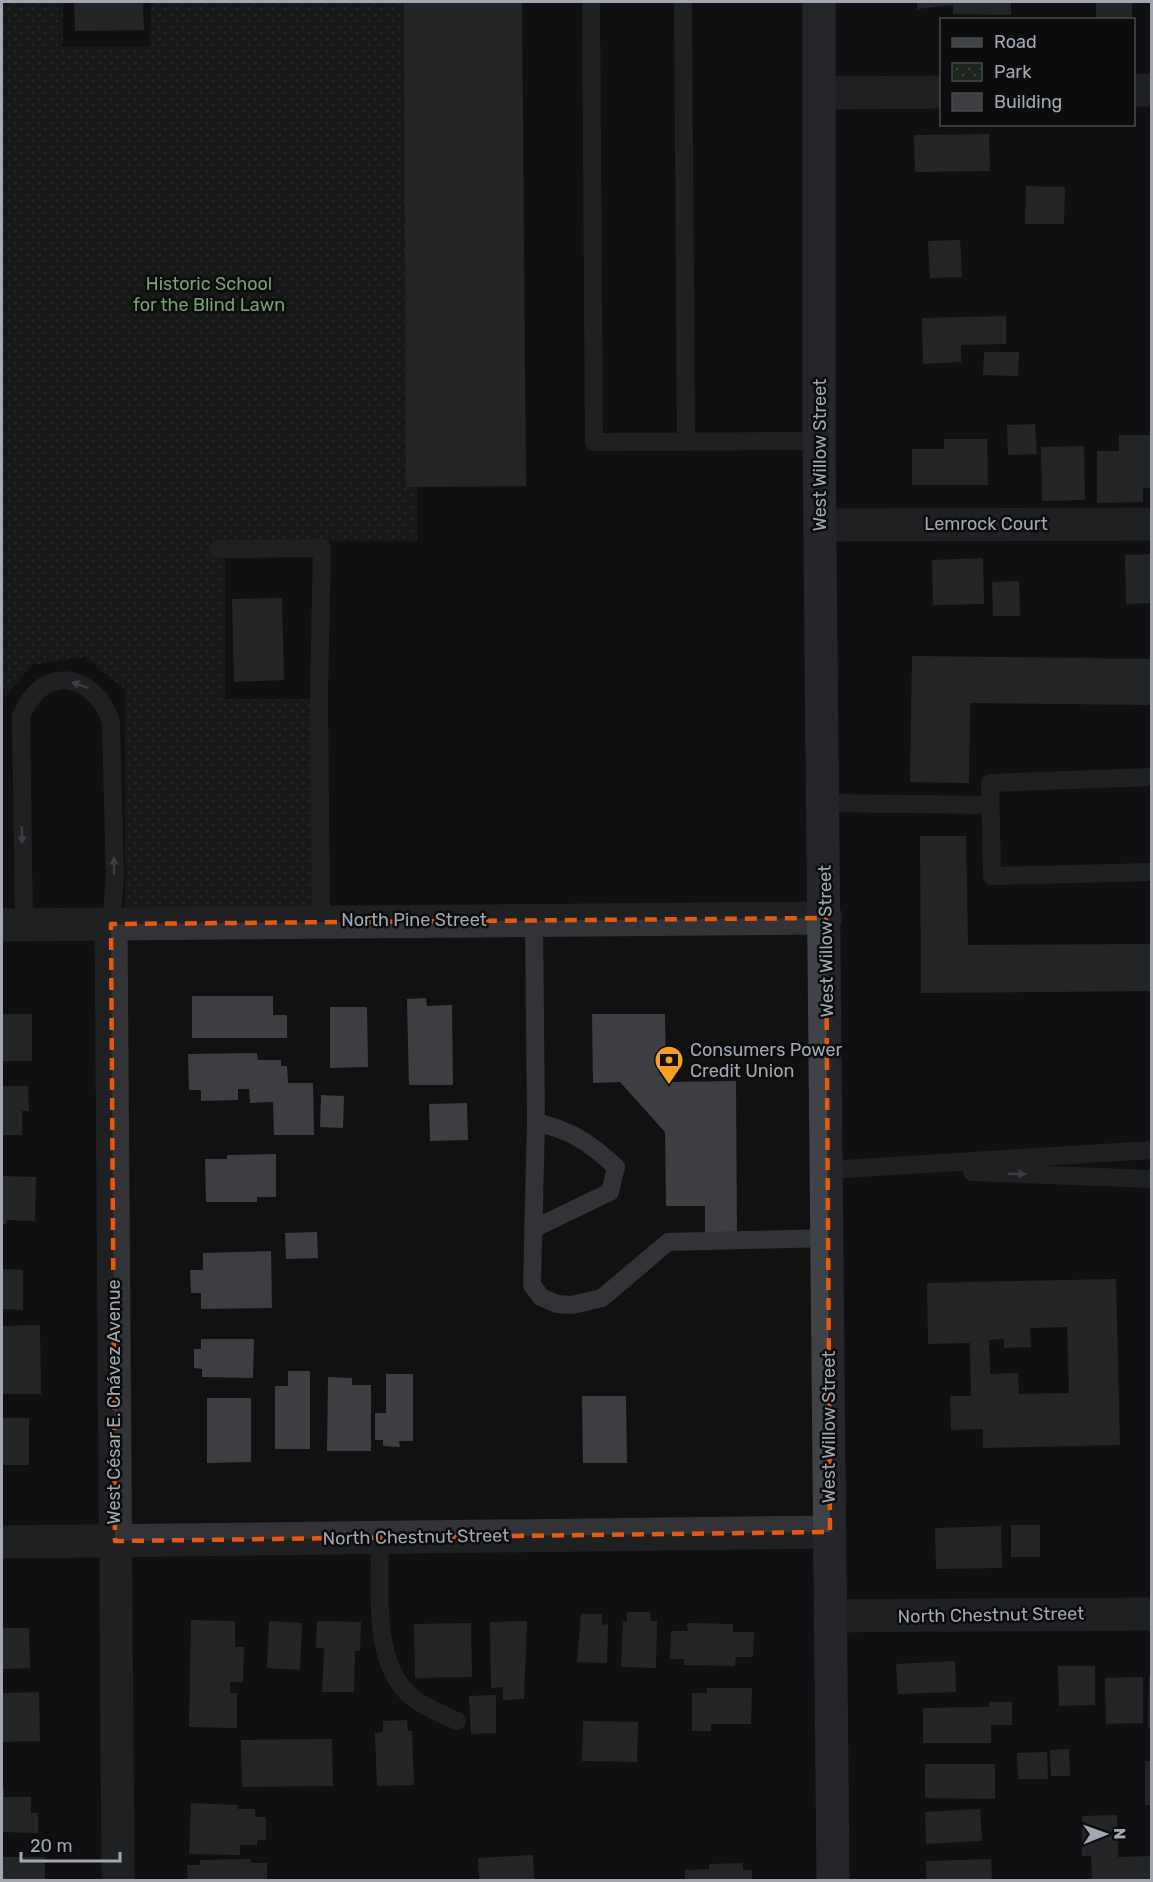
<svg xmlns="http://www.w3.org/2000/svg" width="1153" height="1882" font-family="Rubik,sans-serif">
  <defs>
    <pattern id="park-dots" width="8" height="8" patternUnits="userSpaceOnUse" patternTransform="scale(1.5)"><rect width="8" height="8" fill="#1d251d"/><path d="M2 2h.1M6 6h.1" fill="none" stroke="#3b423b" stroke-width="1.8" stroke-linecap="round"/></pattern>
  </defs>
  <rect width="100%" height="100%" fill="#111112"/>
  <path fill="url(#park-dots)" d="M2,2H63V47H150L151,2H417V541H225V699H314V914H125V690L85,657L32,665L2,700V896Z"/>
  <g fill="#3c3e42" fill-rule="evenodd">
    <path d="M74,2H143L144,30L75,31Z"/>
    <path d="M404,2H522L526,486L406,487Z"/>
    <path d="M917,2H1011V15L953,14V5L917,9Z"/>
    <rect x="1096" y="2" width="36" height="18"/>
    <path d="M989,134L990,171L915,172L914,135Z"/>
    <path d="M1026,186L1065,187L1064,224H1025Z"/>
    <path d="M960,240L962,277L930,278L928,241Z"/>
    <path d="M1006,316V344L961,345V362L923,364L922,318Z"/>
    <path d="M984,352H1019L1018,376L983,375Z"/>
    <path d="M1035,424L1037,454L1008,455L1007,425Z"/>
    <path d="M1119,435H1152V488H1143V502L1097,503V451H1119Z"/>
    <path d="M944,439H987L988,485H912V449H944Z"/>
    <path d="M1084,446L1085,500L1042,501L1041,447Z"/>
    <path d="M1152,554V603L1126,604L1125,555Z"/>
    <path d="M983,558L984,604L933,605L932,560Z"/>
    <path d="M1019,581L1020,616H993L992,582Z"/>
    <path d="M282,598L284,680L234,682L232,599Z"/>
    <path d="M912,656L1152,659V705L970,703L969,783L910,782Z"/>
    <path d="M920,836H966L968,945L1152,944V991L921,993Z"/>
    <path d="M192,996H273V1015H287V1038H192Z"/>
    <path d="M426,998L427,1006L452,1005L453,1085H409L407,999Z"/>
    <path d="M330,1007H367L368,1067L330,1068Z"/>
    <rect x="2" y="1014" width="30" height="47"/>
    <path d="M592,1014H665L666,1082L736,1081L737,1235H705V1206H666L665,1132L620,1082L593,1083Z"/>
    <path d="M257,1053L258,1060H281V1066H287L288,1083H313L314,1135H274L273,1102L250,1103L249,1089H238V1100L201,1101V1090H189L188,1054Z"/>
    <path d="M2,1086H28L29,1111H22V1135H2Z"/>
    <path d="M321,1095L344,1096L343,1128L320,1127Z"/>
    <path d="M467,1103L468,1140L430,1141L429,1104Z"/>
    <path d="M276,1154V1197H257V1202H206L205,1159H227V1155Z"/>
    <path d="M2,1176L36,1177L35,1221L6,1220V1224H2Z"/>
    <path d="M317,1232L318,1258L286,1259L285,1233Z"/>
    <path d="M271,1251L272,1308L201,1309V1293H191L190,1270H203V1253Z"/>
    <path d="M2,1269L23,1270V1310L2,1309Z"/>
    <path d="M1116,1279L1120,1445L983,1448V1429L951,1430L950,1396H971L970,1343L928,1344L927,1283ZM1067,1327L1069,1393L1019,1394L1018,1373L990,1374L989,1340L1004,1339V1348L1031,1347L1030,1328Z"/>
    <path d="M40,1325L41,1394H2V1326Z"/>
    <path d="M201,1339H254L253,1378L202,1377V1369L194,1368V1349H201Z"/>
    <path d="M288,1371H310V1449H275V1386H288Z"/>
    <path d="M386,1374H413V1441H399L400,1447L383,1446V1440H375V1413H386Z"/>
    <path d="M328,1377L352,1378V1385H371V1451H327Z"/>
    <path d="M582,1396H626L627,1463H583Z"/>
    <path d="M207,1398H251V1462L207,1463Z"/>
    <rect x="2" y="1418" width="27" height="47"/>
    <rect x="1011" y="1525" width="29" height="32"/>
    <path d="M1001,1526L1002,1568L936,1569L935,1528Z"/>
    <path d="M627,1612H650L651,1621H657L656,1668L621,1667L623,1622H627Z"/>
    <path d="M581,1614H602V1625L608,1624L607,1663L577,1662Z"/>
    <path d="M191,1620L235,1621V1647H244L243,1682H230V1693H237V1728L189,1727Z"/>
    <path d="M269,1621L302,1623L300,1670L267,1668Z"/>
    <path d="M317,1621L361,1622L360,1651H355L354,1692H322L324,1648H316Z"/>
    <path d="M527,1621L524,1699L503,1700V1687L491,1688L490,1622Z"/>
    <path d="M471,1623L472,1677L415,1678L414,1624Z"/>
    <path d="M687,1623L733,1624V1632H754L753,1657H736L735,1666L684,1665V1659H670L671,1631H688Z"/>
    <path d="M2,1628H29L30,1668L2,1669Z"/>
    <path d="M955,1661L956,1692L898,1694L896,1664Z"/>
    <path d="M1058,1666H1095V1705L1059,1706Z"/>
    <path d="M1143,1677V1723L1106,1724L1105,1678Z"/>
    <path d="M1149,1677H1152V1727H1148Z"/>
    <path d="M707,1688H752L751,1724H711V1731H692V1693H707Z"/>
    <path d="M39,1692L40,1741L2,1742V1693Z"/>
    <path d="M496,1695V1733L471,1734L469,1696Z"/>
    <path d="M989,1702H1012V1725H991V1743H923V1708L989,1707Z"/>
    <path d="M407,1720L408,1731H412L414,1785L377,1786L375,1733L383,1732V1721Z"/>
    <path d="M583,1721L638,1722L637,1762L582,1761Z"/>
    <path d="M332,1739L333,1786L242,1787L241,1740Z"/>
    <path d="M1069,1749L1070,1776H1051L1050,1750Z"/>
    <path d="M1047,1752L1048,1779H1018L1017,1753Z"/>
    <rect x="1145" y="1761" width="7" height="44"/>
    <path d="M925,1764H995V1799L925,1798Z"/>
    <path d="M2,1788H4V1797H31V1813H38V1833L2,1832Z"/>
    <path d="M191,1803L238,1805V1809H255V1817H266V1840H257V1845H240V1855L189,1854Z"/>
    <path d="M980,1809L982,1841L926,1844L925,1812Z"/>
    <path d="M1117,1815L1118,1857L1152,1856V1880H1092L1091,1856H1082V1816Z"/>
    <path d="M533,1855L534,1880H479L478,1858Z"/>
    <rect x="2" y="1857" width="43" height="23"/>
    <path d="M251,1859V1863H267V1880H188L187,1865H200V1860Z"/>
    <path d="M991,1859L992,1880H926V1861Z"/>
    <path d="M743,1863V1870H752V1880H685V1870L709,1869V1864Z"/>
  </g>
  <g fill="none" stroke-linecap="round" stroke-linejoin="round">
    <g stroke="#313337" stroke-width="18">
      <path d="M591,2L594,442L819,441"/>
      <path d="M683,2L686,442"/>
      <path d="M218,549L322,548L319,694L321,921"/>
      <path d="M1152,777L990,783L992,876L1152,872"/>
      <path d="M824,803L990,805"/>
      <path d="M534,919L536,1122L532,1285L541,1297L557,1304L572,1305L602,1298L668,1242L828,1238"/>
      <path d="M24,925L21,716C26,706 31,696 40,689C70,666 104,693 111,723L115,877L111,924"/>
      <path d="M827,1170L1152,1150"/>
      <path d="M972,1172L1152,1179"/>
      <path d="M533,1229L610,1192L616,1167C589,1142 572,1131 536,1122"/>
      <path d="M380,1537C381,1585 370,1663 412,1697C425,1708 442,1714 457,1721"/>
    </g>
    <g stroke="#313337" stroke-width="33">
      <path d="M1134,90H1152"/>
      <path d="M821,93L942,92"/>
      <path d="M820,525L1152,524"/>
      <path d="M111,924L118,1880"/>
      <path d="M2,925L826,918"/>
      <path d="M2,1542L830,1532"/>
      <path d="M830,1616L1152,1614"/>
    </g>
    <path stroke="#3f4247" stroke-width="33" d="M819,2V441L833,1880"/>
  </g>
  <defs><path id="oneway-solid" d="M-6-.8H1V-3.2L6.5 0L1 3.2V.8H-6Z" transform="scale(1.5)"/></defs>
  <g fill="#6f737b">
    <use href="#oneway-solid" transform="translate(80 685) rotate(-161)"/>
    <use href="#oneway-solid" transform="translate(22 835) rotate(89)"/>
    <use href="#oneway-solid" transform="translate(114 866) rotate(-91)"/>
    <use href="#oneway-solid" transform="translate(1017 1174) rotate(2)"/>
  </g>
  <path d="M0 0H1153V1882H0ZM826,918L830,1532L115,1541L111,924Z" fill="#111112" fill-opacity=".55" fill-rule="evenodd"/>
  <path fill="none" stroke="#e8590c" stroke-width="4.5" stroke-dasharray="12 8" stroke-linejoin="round" d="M826,918L830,1532L115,1541L111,924Z"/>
  <defs>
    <g id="bank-pin" transform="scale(1.5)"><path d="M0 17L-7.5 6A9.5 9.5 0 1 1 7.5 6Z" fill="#f8a023" stroke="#0c0c0d"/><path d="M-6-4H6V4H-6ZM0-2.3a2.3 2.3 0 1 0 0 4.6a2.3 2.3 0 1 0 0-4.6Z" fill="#111"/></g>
  </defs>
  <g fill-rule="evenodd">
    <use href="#bank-pin" x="669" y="1060"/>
  </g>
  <g text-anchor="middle" stroke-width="5" stroke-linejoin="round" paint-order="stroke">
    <g font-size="18" fill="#78a077" stroke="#0c0c0d">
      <text x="209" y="290">Historic School<tspan x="209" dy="21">for the Blind Lawn</tspan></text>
    </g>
    <g font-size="18" fill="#a1a8b3" stroke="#0c0c0d">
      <text transform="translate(820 455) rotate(-90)" y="6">West Willow Street</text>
      <text x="986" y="530">Lemrock Court</text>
      <text x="414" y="926">North Pine Street</text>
      <text transform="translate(826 941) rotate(-91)" y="6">West Willow Street</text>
      <text transform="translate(114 1402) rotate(-90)" y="6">West César E. Chávez Avenue</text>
      <text transform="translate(829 1427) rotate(-90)" y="6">West Willow Street</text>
      <text transform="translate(416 1537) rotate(-1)" y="6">North Chestnut Street</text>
      <text transform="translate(991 1615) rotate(-1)" y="6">North Chestnut Street</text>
    </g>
    <g font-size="18" fill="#a1a8b3" stroke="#0c0c0d" text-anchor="start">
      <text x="690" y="1056">Consumers Power<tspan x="690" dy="21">Credit Union</tspan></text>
    </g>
  </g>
  <rect width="1153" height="1882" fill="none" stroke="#a1a8b3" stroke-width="6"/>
  <rect x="940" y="18" width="195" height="108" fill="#0c0c0d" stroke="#484a4f" stroke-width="1.5"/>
  <rect x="952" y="38" width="30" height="9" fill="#3f4247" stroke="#484a4f" stroke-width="1.5"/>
  <text x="994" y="48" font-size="18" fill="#a1a8b3">Road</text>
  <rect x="952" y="63" width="30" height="18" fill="url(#park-dots)" stroke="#484a4f" stroke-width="1.5"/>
  <text x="994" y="78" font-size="18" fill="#a1a8b3">Park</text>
  <rect x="952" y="93" width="30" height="18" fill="#3c3e42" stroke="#484a4f" stroke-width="1.5"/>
  <text x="994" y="108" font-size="18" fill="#a1a8b3">Building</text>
  <g transform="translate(1105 1834) rotate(89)" stroke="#0c0c0d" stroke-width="4.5" paint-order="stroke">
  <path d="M0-4.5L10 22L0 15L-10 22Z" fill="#a1a8b3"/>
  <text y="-9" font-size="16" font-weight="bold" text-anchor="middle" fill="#a1a8b3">N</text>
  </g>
  <path d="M21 1852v9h99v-9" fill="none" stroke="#a1a8b3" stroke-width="3"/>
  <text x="30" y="1852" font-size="18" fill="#a1a8b3" stroke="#0c0c0d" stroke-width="4.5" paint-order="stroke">20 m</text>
</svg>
